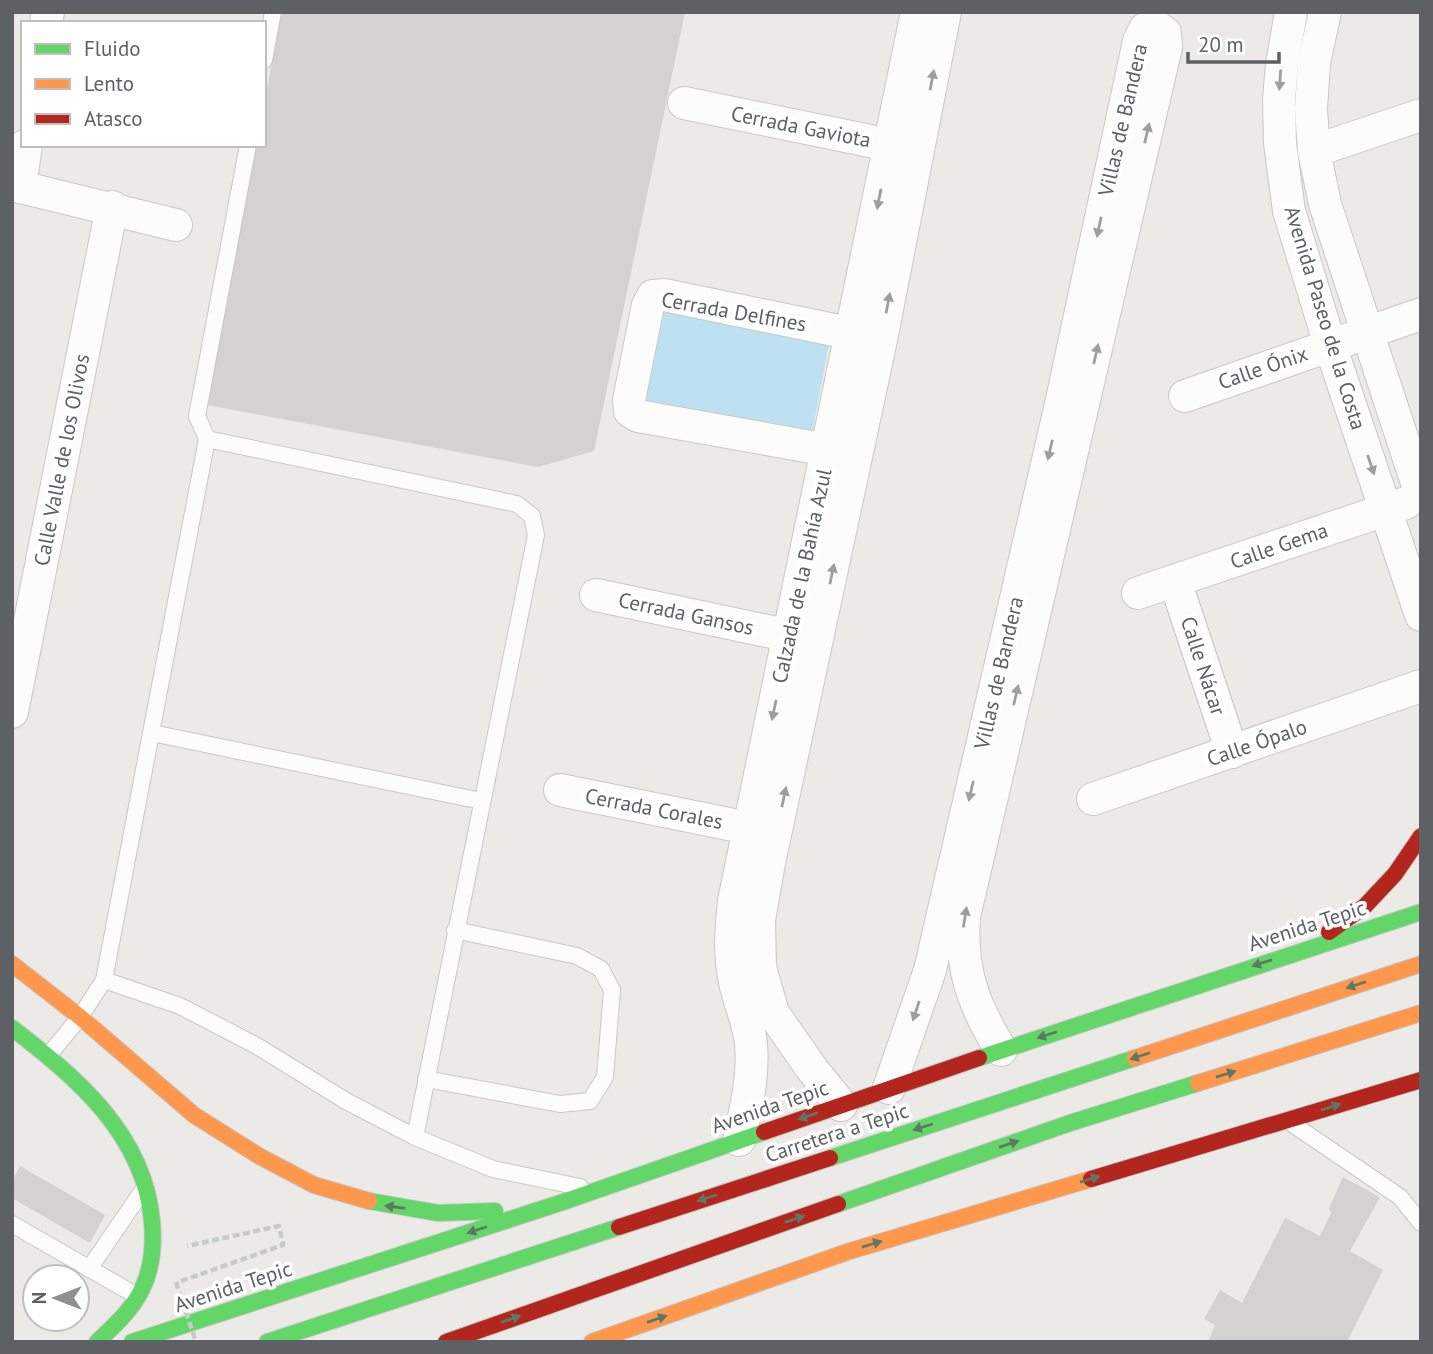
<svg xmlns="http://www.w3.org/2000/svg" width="1433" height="1354" font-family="'PT Sans',sans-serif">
  <rect width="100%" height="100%" fill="#eceae7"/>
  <path fill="#bee1f2" d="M664,306L830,338L812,434L643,403Z"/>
  <g fill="#d4d2d0">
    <path d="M282,12H685L594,451L538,467L207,405L256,145H264V103Z"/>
    <path d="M20,1166L105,1215L90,1243L12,1198V1181Z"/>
    <path d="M1343,1177L1380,1197L1350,1251L1383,1270L1347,1342H1208L1215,1325L1204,1319L1220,1290L1242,1303L1285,1218L1320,1236L1331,1213L1329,1208Z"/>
  </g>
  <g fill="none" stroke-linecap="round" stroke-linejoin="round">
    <g stroke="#c8c7c7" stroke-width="18">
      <g id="lane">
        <path d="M264,60L273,12"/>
        <path d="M207,439L517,504L532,516L536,535L415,1137"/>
        <path d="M152,733L481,801"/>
        <path d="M104,980L180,1006L257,1046L346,1101L415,1137L493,1169L580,1187"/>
        <path d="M48,1056L80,1017L104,980L207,439L197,416L248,145"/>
        <path d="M426,1079L560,1104L590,1101L605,1077L612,990L601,969L577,956L455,930"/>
        <path d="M1291,1123L1400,1197L1421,1223"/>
        <path d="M12,1224L137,1296"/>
        <path d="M89,1269L143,1190"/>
      </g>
    </g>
    <g stroke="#c8c7c7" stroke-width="34">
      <g id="street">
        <path d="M1291,12L1282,64L1279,99L1280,143L1289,211L1330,345L1421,615"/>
        <path d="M1325,12L1314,63L1311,109L1314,151L1325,204L1421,495"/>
        <path d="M46,23L48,12"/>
        <path d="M684,103L909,149"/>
        <path d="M1314,151L1421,115"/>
        <path d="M12,185L176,225"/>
        <path d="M20,187L26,145"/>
        <path d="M1185,396L1421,314"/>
        <path d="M828,450L638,416L630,411L629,400L648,305L653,296L664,295L873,338"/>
        <path d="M1175,581L1232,752"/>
        <path d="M1138,593L1406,503"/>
        <path d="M596,595L810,640"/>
        <path d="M12,712L112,207"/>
        <path d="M560,790L768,832"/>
        <path d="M1093,799L1421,686"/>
        <path d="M889,1088L930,970L1061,404L1139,41L1145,29L1156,26L1165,33L1166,47L964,917C960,970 974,1006 1001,1050"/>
        <path d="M841,1105L812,1069L773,1013L760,967L759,920L769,863L881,340L945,12"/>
        <path d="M739,1140C746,1108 754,1077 751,1044C749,1022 739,1003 735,982C729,954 731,929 734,901L917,12"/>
      </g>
    </g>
    <g stroke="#c7c7c8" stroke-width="18">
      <g id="fast">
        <path d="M12,1028C77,1078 144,1134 152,1221C154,1244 152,1269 142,1289C132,1310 114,1326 97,1342"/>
        <path d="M979,1058L1421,912"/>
        <path d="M830,1158L1135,1058"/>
        <path d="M369,1201L438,1213L495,1211"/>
        <path d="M838,1204L1070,1123L1198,1083"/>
        <path d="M132,1342L560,1203L764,1132"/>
        <path d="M267,1342L619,1227"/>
      </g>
    </g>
    <g stroke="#c7c7c8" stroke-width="18">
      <g id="slow">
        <path d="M12,964L80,1017L194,1115L259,1156L314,1185L369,1201"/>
        <path d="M1135,1058L1421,964"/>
        <path d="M1198,1083L1421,1013"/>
        <path d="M592,1342L850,1251L1091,1179"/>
      </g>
    </g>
    <g stroke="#c7c7c8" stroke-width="18">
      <g id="jam">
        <path d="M1329,932L1365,906L1395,874L1421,836"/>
        <path d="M764,1132L979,1058"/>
        <path d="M1091,1179L1421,1080"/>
        <path d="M619,1227L830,1158"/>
        <path d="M446,1342L838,1204"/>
      </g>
    </g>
    <path stroke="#c6cac8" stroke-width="4.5" stroke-dasharray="7 3.5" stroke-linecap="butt" d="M181,1281L283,1245L279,1226L187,1246"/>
    <use href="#lane" stroke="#fcfcfb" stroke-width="16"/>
    <use href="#street" stroke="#fcfcfb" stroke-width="32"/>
    <use href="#fast" stroke="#63d668" stroke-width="16"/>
    <use href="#slow" stroke="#ff974d" stroke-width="16"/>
    <use href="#jam" stroke="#b3261e" stroke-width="16"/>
    <path stroke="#c6cac8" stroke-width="4.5" stroke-dasharray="7 3.5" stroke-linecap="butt" d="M176,1282L196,1342"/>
  </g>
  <defs><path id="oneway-solid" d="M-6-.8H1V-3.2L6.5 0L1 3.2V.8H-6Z" transform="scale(1.75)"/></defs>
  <g fill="#9d9ea0">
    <use href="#oneway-solid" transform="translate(932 80) rotate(-79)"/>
    <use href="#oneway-solid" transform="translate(1280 80) rotate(94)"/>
    <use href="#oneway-solid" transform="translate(1147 133) rotate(-77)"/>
    <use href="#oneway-solid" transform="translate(879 199) rotate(101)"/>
    <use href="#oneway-solid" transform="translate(1099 227) rotate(102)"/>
    <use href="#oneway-solid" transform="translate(888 303) rotate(-79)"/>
    <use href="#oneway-solid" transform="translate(1096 354) rotate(-77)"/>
    <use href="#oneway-solid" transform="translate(1050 450) rotate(103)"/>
    <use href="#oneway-solid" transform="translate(1371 465) rotate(71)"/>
    <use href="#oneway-solid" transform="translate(832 574) rotate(-78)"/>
    <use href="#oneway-solid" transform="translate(1016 695) rotate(-77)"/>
    <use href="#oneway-solid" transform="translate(774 710) rotate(102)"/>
    <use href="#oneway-solid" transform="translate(971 791) rotate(103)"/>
    <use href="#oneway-solid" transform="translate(784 797) rotate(-78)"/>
    <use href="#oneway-solid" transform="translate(965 917) rotate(-81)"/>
    <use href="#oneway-solid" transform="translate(916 1011) rotate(108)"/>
  </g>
  <g fill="#5e7865">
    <use href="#oneway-solid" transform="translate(1262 963) rotate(162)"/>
    <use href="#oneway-solid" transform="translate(1356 985) rotate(162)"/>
    <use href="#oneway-solid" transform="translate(1047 1035) rotate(162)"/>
    <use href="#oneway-solid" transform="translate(1140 1056) rotate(162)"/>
    <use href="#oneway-solid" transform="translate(1226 1074) rotate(-17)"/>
    <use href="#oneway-solid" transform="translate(1331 1107) rotate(-17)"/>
    <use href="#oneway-solid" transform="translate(808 1116) rotate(161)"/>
    <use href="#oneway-solid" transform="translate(923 1127) rotate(162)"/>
    <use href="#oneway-solid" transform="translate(1009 1144) rotate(-19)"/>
    <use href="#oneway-solid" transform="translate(1090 1179) rotate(-17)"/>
    <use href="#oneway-solid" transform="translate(707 1198) rotate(162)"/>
    <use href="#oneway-solid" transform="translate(395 1207) rotate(-172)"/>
    <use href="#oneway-solid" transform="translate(795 1219) rotate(-19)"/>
    <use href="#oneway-solid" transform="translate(477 1230) rotate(162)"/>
    <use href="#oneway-solid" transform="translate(872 1244) rotate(-17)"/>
    <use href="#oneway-solid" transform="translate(511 1319) rotate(-19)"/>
    <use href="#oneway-solid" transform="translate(657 1319) rotate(-19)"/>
  </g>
  <g text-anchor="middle" stroke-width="7" stroke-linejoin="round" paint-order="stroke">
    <g font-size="21" fill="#5d6064" stroke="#fff">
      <text transform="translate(1123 120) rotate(-77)" y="7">Villas de Bandera</text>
      <text transform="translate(801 127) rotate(11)" y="7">Cerrada Gaviota</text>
      <text transform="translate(734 312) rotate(10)" y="7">Cerrada Delfines</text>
      <text transform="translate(1325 318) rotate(73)" y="7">Avenida Paseo de la Costa</text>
      <text transform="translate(1263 368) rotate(-19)" y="7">Calle Ónix</text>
      <text transform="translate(62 460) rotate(-79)" y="7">Calle Valle de los Olivos</text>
      <text transform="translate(1279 546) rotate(-19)" y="7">Calle Gema</text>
      <text transform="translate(802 576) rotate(-78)" y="7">Calzada de la Bahía Azul</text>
      <text transform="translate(686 614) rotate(12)" y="7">Cerrada Gansos</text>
      <text transform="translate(1203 666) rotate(72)" y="7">Calle Nácar</text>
      <text transform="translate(999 673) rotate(-77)" y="7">Villas de Bandera</text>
      <text transform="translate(1257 743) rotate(-19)" y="7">Calle Ópalo</text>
      <text transform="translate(654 809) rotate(11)" y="7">Cerrada Corales</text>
      <text transform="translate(1307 926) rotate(-18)" y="7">Avenida Tepic</text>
      <text transform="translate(770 1107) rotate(-19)" y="7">Avenida Tepic</text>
      <text transform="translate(837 1133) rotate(-18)" y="7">Carretera a Tepic</text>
      <text transform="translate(233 1287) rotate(-18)" y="7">Avenida Tepic</text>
    </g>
  </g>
  <rect width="1433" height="1354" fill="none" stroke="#5d6064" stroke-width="28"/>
  <rect x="21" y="21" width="245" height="126" fill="#ffffff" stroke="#bebfc1" stroke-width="2"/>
  <rect x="35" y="44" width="35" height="10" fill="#63d668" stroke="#bebfc1" stroke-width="2"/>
  <text x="84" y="56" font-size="21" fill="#5d6064">Fluido</text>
  <rect x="35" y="79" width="35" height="10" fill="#ff974d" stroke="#bebfc1" stroke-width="2"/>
  <text x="84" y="91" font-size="21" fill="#5d6064">Lento</text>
  <rect x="35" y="114" width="35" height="10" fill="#b3261e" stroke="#bebfc1" stroke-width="2"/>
  <text x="84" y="126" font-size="21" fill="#5d6064">Atasco</text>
  <g transform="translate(56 1298) rotate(270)"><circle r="33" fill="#ffffff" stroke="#bebfc1" stroke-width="2"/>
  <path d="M0-5L12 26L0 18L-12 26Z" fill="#8f9092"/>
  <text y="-10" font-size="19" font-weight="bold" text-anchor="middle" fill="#5d6064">N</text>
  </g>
  <path d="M1188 52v10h91v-10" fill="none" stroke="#5d6064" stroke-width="3.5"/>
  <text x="1198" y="52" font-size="21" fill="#5d6064" stroke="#ffffff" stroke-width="5" paint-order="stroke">20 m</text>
</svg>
